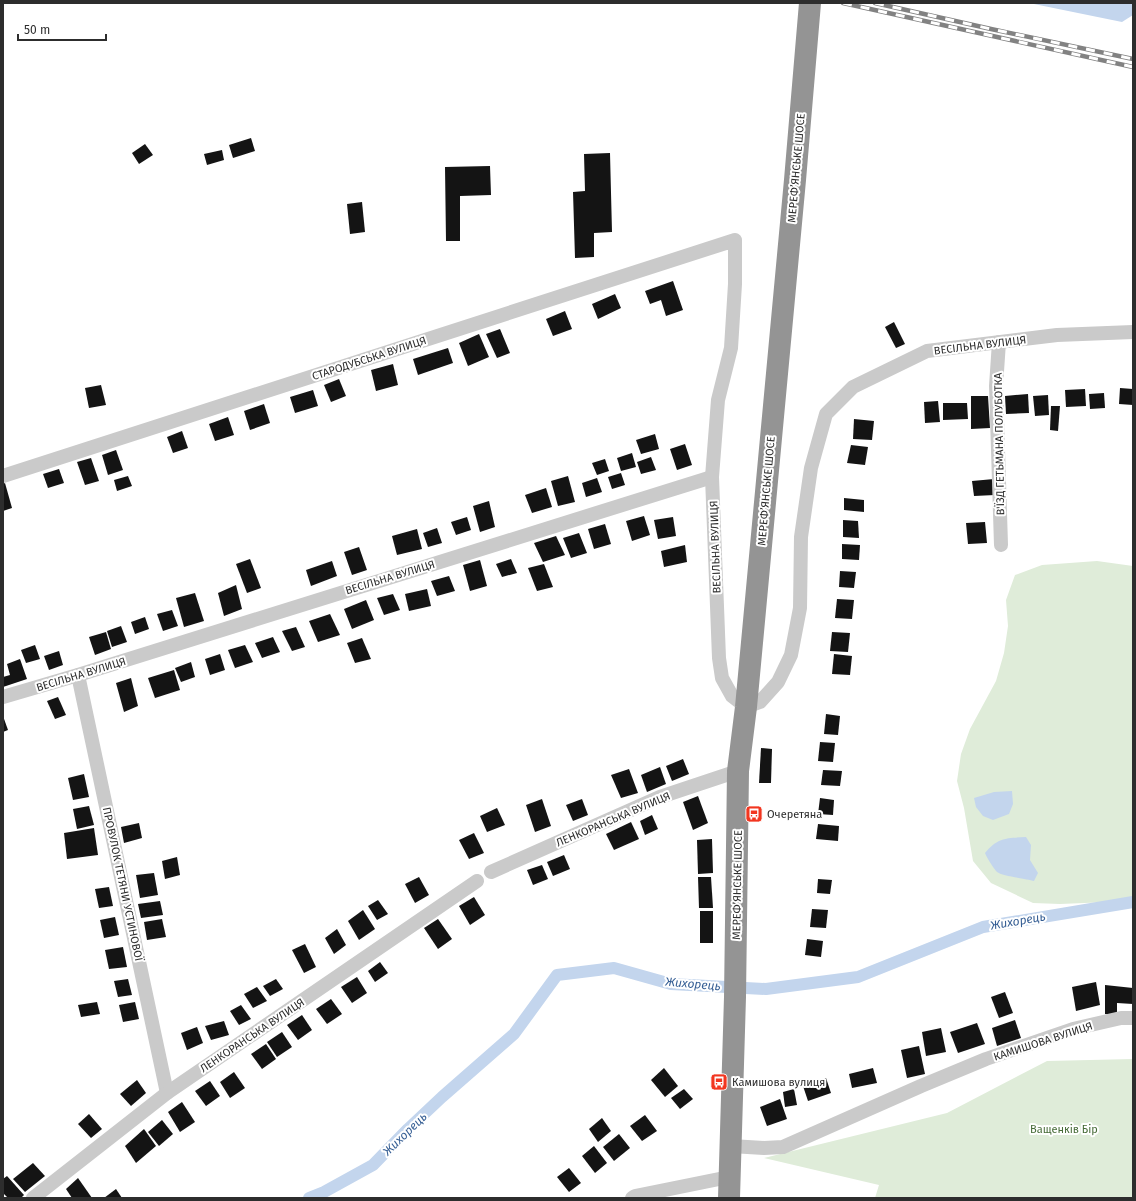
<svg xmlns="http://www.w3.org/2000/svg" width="1136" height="1201" font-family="'Fira Sans',sans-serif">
  <rect width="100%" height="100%" fill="#fff"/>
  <g fill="#dfecd9">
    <path d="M1097,561L1133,566V901L1060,904L1033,903L991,883L973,861L964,808L957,781L961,754L970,729L996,681L1004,653L1008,626L1006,600L1015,575L1042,565Z"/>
    <path d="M1133,1059V1198H875L879,1185L764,1158L947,1113L1047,1061Z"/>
  </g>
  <g fill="#c3d5ed">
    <path d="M1029,3H1133V15L1122,22Z"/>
    <path d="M1012,791L1013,804L1009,814L993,820L983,816L976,807L974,798L994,792Z"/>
    <path d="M1026,837L1031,845L1030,860L1038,873L1034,881C1027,879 1002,876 997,872C994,869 987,858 985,853C998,837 1007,838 1026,837Z"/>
  </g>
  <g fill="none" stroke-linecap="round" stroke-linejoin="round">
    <path stroke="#c3d5ed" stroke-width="12" d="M309,1198L324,1192L373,1165L408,1129L442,1097L514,1034L557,975L614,968L671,984L766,989L858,977L983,927L1133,902"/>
  </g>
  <g fill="#141414">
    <path d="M251,138L255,151L233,158L229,145Z"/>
    <path d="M145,144L153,155L139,164L132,153Z"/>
    <path d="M222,150L224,160L207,165L204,154Z"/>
    <path d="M610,153L612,232L594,233V257L575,258L573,192L585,191L584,154Z"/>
    <path d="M490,166L491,195L460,196V241H446L445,167Z"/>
    <path d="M362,202L365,232L350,234L347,204Z"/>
    <path d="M673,281L683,310L666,316L661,300L650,304L645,291Z"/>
    <path d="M615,294L621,308L598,319L592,304Z"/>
    <path d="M565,311L572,329L553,336L546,319Z"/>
    <path d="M894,322L905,344L896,348L885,327Z"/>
    <path d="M500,329L510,353L497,358L486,334Z"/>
    <path d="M479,334L489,357L468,366L459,343Z"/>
    <path d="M448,348L453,363L418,375L413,359Z"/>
    <path d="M393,364L398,385L376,391L371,370Z"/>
    <path d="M339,379L346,396L331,402L324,385Z"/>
    <path d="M101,385L106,405L89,408L85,388Z"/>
    <path d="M1120,388L1133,389V405L1119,404Z"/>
    <path d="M1085,389L1086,406L1066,407L1065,390Z"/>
    <path d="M313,390L318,406L295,413L290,397Z"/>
    <path d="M1104,393L1105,408L1090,409L1089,394Z"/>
    <path d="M1028,394L1029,413L1006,414L1005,396Z"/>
    <path d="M1048,395L1049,415L1035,416L1033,396Z"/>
    <path d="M971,396H988L990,428L971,429Z"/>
    <path d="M938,401L940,422L925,423L924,402Z"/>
    <path d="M943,403H967L968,419L943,420Z"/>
    <path d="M264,404L270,423L250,430L244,411Z"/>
    <path d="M1051,406H1060L1058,431L1050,430Z"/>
    <path d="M228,417L234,435L215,441L209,424Z"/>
    <path d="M854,419L874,421L872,440L853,439Z"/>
    <path d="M182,431L188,448L173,453L167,437Z"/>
    <path d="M655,434L659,449L641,454L636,440Z"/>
    <path d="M685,444L692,465L677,470L670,449Z"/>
    <path d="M851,445L868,447L865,465L847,463Z"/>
    <path d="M116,450L123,470L108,475L102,455Z"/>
    <path d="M632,453L636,467L621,471L617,458Z"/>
    <path d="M651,457L656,470L641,474L637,462Z"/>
    <path d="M91,458L99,481L85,485L77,462Z"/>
    <path d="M605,459L609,471L597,475L592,463Z"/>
    <path d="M59,469L64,483L48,488L43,474Z"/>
    <path d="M621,473L625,485L612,489L608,477Z"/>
    <path d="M128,476L132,486L117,491L114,480Z"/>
    <path d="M568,476L575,502L558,506L551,481Z"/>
    <path d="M597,478L602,492L586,497L582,483Z"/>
    <path d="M994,479L995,495L974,496L972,481Z"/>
    <path d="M5,483L12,508L3,511V484Z"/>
    <path d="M546,488L552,507L532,513L525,495Z"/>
    <path d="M844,498L864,500V512L844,510Z"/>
    <path d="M489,501L495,527L480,532L473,506Z"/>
    <path d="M644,516L650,535L632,541L626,521Z"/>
    <path d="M467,517L471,530L456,535L451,522Z"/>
    <path d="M673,517L676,536L658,539L654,520Z"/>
    <path d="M843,520L858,521L859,538L843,537Z"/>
    <path d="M985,522L987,543L968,544L966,523Z"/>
    <path d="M605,524L611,544L594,549L588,529Z"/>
    <path d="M437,528L442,543L428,547L423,533Z"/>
    <path d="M417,529L422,549L397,555L392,536Z"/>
    <path d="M579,533L587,553L571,558L563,538Z"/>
    <path d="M556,536L565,555L543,562L534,543Z"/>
    <path d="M842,544L860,545L859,560L842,559Z"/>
    <path d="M685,545L687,562L664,567L661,551Z"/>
    <path d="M359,547L367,570L352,575L344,552Z"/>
    <path d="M250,559L261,588L247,593L236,564Z"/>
    <path d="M511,559L517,573L502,577L496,564Z"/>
    <path d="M480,560L487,586L470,591L463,565Z"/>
    <path d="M332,561L337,576L311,586L306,570Z"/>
    <path d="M544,564L553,587L537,591L528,568Z"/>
    <path d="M840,571L856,572L854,588L839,587Z"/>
    <path d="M449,576L455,591L437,596L431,581Z"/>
    <path d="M236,585L242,609L224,616L218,593Z"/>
    <path d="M427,589L431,606L409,611L405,594Z"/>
    <path d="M195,593L204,621L184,627L176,598Z"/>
    <path d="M393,594L400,610L384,615L377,598Z"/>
    <path d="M837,599L854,600L852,619L835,618Z"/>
    <path d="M366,600L374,620L352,629L344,609Z"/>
    <path d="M172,610L178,626L163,631L157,614Z"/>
    <path d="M330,614L340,635L318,642L309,621Z"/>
    <path d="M145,617L149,629L135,634L131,622Z"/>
    <path d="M121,626L127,642L112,647L107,631Z"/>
    <path d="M296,627L305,647L292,651L282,631Z"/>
    <path d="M106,632L111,649L95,655L89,637Z"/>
    <path d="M832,632L850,633L848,652L830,651Z"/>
    <path d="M273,637L280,652L262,658L255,643Z"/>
    <path d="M362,638L371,659L355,663L347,643Z"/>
    <path d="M35,645L40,659L26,663L21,650Z"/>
    <path d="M245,645L253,662L235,668L228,650Z"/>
    <path d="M59,651L63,665L49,670L44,656Z"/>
    <path d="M220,654L225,670L210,675L205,659Z"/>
    <path d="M834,654L852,656L850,675L832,674Z"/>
    <path d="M20,659L27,679L3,687V677L10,675L7,664Z"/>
    <path d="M191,662L195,677L181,682L175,668Z"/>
    <path d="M174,670L180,690L155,698L148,678Z"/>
    <path d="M131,678L138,706L124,712L116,683Z"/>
    <path d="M58,697L66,715L55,719L47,701Z"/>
    <path d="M826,714L840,716L838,735L824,734Z"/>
    <path d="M3,716L8,730L3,732Z"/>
    <path d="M820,742L835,743L833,762L818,761Z"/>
    <path d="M761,748L772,749L771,783H759Z"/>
    <path d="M683,759L689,774L672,781L666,766Z"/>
    <path d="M660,767L666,784L647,792L641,775Z"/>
    <path d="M629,769L638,793L621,798L611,775Z"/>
    <path d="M823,770L842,771L840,786L821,785Z"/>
    <path d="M84,774L89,797L73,800L68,778Z"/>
    <path d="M698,796L708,823L693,830L683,802Z"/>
    <path d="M820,798L834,800L833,815L818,814Z"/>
    <path d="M542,799L551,826L535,832L526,805Z"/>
    <path d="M582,799L588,815L573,821L566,805Z"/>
    <path d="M89,806L94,825L77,829L73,809Z"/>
    <path d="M497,808L505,825L487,832L480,816Z"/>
    <path d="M652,815L658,829L645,835L640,821Z"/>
    <path d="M631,822L639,839L614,850L606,834Z"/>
    <path d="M139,823L142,838L124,843L121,827Z"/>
    <path d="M818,824L839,826L838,841L816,839Z"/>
    <path d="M94,828L98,855L67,859L64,833Z"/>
    <path d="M474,833L484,853L469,859L459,840Z"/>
    <path d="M712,839L713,873L698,874L697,840Z"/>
    <path d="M564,855L570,869L553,876L547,862Z"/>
    <path d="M177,857L180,875L165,879L162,861Z"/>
    <path d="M542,865L548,879L533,885L527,870Z"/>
    <path d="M154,873L158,895L140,898L136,875Z"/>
    <path d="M419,877L429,895L415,903L405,884Z"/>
    <path d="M698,877H711L713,908H699Z"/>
    <path d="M818,879L832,880L830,894L817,893Z"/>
    <path d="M109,887L113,906L99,908L95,889Z"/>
    <path d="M474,897L485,915L470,925L459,906Z"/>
    <path d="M378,900L388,914L377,920L368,906Z"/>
    <path d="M160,901L163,915L141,918L138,904Z"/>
    <path d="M812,909L828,910L826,928L810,927Z"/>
    <path d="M363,910L375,929L359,940L348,921Z"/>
    <rect x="700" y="911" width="13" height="32"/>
    <path d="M115,917L119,935L104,938L100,920Z"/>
    <path d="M162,919L166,937L147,940L144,922Z"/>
    <path d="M438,919L452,939L438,949L424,928Z"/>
    <path d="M337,929L346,945L334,954L325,938Z"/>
    <path d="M807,939L823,941L821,957L805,955Z"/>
    <path d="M305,944L316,967L304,973L292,950Z"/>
    <path d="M123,947L127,967L109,969L105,950Z"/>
    <path d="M380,962L388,973L375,982L368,971Z"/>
    <path d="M357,977L367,993L352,1003L341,987Z"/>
    <path d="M128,979L132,995L118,997L114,981Z"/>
    <path d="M276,979L283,989L270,996L263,986Z"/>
    <path d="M1096,982L1100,1005L1076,1011L1072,987Z"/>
    <path d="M1105,985L1133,988V1004L1117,1003V1015L1105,1014Z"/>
    <path d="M257,987L267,1001L253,1008L244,994Z"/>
    <path d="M1005,992L1013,1013L999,1018L991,997Z"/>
    <path d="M331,999L342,1014L327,1024L316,1009Z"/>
    <path d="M97,1002L100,1014L81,1017L78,1005Z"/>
    <path d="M135,1002L139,1019L123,1022L119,1005Z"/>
    <path d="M241,1005L251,1019L239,1025L230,1011Z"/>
    <path d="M302,1015L312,1030L298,1040L287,1025Z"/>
    <path d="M1015,1020L1021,1038L997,1046L992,1028Z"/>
    <path d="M224,1021L229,1035L211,1040L205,1026Z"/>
    <path d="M977,1023L985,1044L958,1053L950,1032Z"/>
    <path d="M197,1027L203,1043L187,1050L181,1033Z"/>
    <path d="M941,1028L946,1052L926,1056L922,1032Z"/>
    <path d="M282,1032L292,1047L277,1057L267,1042Z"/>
    <path d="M266,1044L276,1059L262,1069L251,1054Z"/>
    <path d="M919,1046L925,1074L907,1078L901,1050Z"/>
    <path d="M664,1068L678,1086L665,1097L651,1080Z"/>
    <path d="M873,1068L877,1083L852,1088L849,1074Z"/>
    <path d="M234,1072L245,1088L230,1098L220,1082Z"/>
    <path d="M826,1078L831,1093L808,1101L803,1086Z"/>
    <path d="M137,1080L146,1093L131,1106L120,1094Z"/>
    <path d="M210,1081L220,1096L206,1106L195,1091Z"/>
    <path d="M684,1089L693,1099L680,1109L671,1098Z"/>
    <path d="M794,1089L797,1105L785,1107L783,1092Z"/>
    <path d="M780,1099L787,1119L767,1126L760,1107Z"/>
    <path d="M182,1102L195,1122L180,1132L168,1112Z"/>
    <path d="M89,1114L102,1129L91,1138L78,1124Z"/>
    <path d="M645,1115L657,1131L642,1141L630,1126Z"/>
    <path d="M602,1118L611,1131L598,1142L589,1129Z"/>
    <path d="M162,1120L173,1134L159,1146L148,1132Z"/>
    <path d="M144,1129L156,1146L136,1163L125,1146Z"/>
    <path d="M619,1134L630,1148L614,1161L603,1147Z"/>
    <path d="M594,1146L607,1163L595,1173L582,1156Z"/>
    <path d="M33,1163L45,1176L25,1192L13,1179Z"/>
    <path d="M569,1168L581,1183L569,1192L557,1177Z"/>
    <path d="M7,1176L24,1195L21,1198H8L3,1193V1179Z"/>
    <path d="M78,1178L92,1198H72L66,1189Z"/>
    <path d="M116,1189L122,1198H104Z"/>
  </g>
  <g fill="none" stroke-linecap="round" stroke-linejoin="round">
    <g stroke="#cacaca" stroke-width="14">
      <path d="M999,342L996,386L1001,545"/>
      <path d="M3,476L735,240V284L731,348L718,400L712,477L719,658L722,678L732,696L746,707L760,702L778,682L791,655L800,608L801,537L811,468L826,414L853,387L927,351L1057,335L1133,332"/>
      <path d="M78,675L167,1093"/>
      <path d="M3,697L78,675L712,477"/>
      <path d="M491,872L660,797L738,771"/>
      <path d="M731,1146L764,1148L783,1147L921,1086L986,1059L1073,1029L1121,1018H1133"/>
      <path d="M33,1198L167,1093L477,881"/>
      <path d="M632,1198L635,1196L729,1177"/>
    </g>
    <path stroke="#949494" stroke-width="22" d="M729,1198L735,997L738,771L746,707L795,180L810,3"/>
    <g stroke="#828282" stroke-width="4.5">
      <g id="rail">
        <path d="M843,3L1133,67"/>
        <path d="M875,3L991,29L1133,59"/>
      </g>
    </g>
    <use href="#rail" stroke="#fff" stroke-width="3" stroke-dasharray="9" stroke-linecap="butt"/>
  </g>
  <defs>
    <g id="bus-square" transform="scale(0.9)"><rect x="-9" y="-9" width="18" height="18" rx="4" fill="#f23620" stroke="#fff"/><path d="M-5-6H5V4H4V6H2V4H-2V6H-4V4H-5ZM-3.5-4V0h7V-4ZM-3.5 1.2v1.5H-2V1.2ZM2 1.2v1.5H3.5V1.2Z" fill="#fff"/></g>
  </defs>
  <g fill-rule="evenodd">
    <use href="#bus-square" x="754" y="814"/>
    <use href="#bus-square" x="719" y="1082"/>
  </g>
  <g text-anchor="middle" stroke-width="4" stroke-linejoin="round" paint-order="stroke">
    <g font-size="11" fill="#2d2d2d" stroke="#fff">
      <text transform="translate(796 168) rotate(-85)" y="4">МЕРЕФ’ЯНСЬКЕ ШОСЕ</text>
      <text transform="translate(980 345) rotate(-7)" y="4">ВЕСІЛЬНА ВУЛИЦЯ</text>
      <text transform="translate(369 358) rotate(-18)" y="4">СТАРОДУБСЬКА ВУЛИЦЯ</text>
      <text transform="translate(999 444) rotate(-91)" y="4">В'ЇЗД ГЕТЬМАНА ПОЛУБОТКА</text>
      <text transform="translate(766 491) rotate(-85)" y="4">МЕРЕФ’ЯНСЬКЕ ШОСЕ</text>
      <text transform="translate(715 547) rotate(-92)" y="4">ВЕСІЛЬНА ВУЛИЦЯ</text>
      <text transform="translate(390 577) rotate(-17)" y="4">ВЕСІЛЬНА ВУЛИЦЯ</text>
      <text transform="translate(81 674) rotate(-17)" y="4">ВЕСІЛЬНА ВУЛИЦЯ</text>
      <text transform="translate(613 819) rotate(-23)" y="4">ЛЕНКОРАНСЬКА ВУЛИЦЯ</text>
      <text transform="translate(123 884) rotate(78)" y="4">ПРОВУЛОК ТЕТЯНИ УСТИНОВОЇ</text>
      <text transform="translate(737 885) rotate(-89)" y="4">МЕРЕФ’ЯНСЬКЕ ШОСЕ</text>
      <text transform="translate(252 1035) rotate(-34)" y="4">ЛЕНКОРАНСЬКА ВУЛИЦЯ</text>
      <text transform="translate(1043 1041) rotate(-18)" y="4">КАМИШОВА ВУЛИЦЯ</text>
    </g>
    <g font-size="11" fill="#2d2d2d" stroke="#fff" text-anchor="start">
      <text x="767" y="818">Очеретяна</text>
      <text x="732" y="1086">Камишова вулиця</text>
    </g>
    <g font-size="11" fill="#466b37" stroke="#fff">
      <text x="1064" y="1133">Ващенків Бір</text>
    </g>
    <g font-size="12" font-style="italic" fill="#355e94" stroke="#fff">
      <text transform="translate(1018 921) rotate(-10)" y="4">Жихорець</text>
      <text transform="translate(693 984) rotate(5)" y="4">Жихорець</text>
      <text transform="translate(405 1134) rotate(-44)" y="4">Жихорець</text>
    </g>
  </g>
  <rect width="1136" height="1201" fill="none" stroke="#2d2d2d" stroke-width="8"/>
  <path d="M18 34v6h88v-6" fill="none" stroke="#2d2d2d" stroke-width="2"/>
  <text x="24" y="34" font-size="12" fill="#2d2d2d" stroke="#ffffff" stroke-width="3" paint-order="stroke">50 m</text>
</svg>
